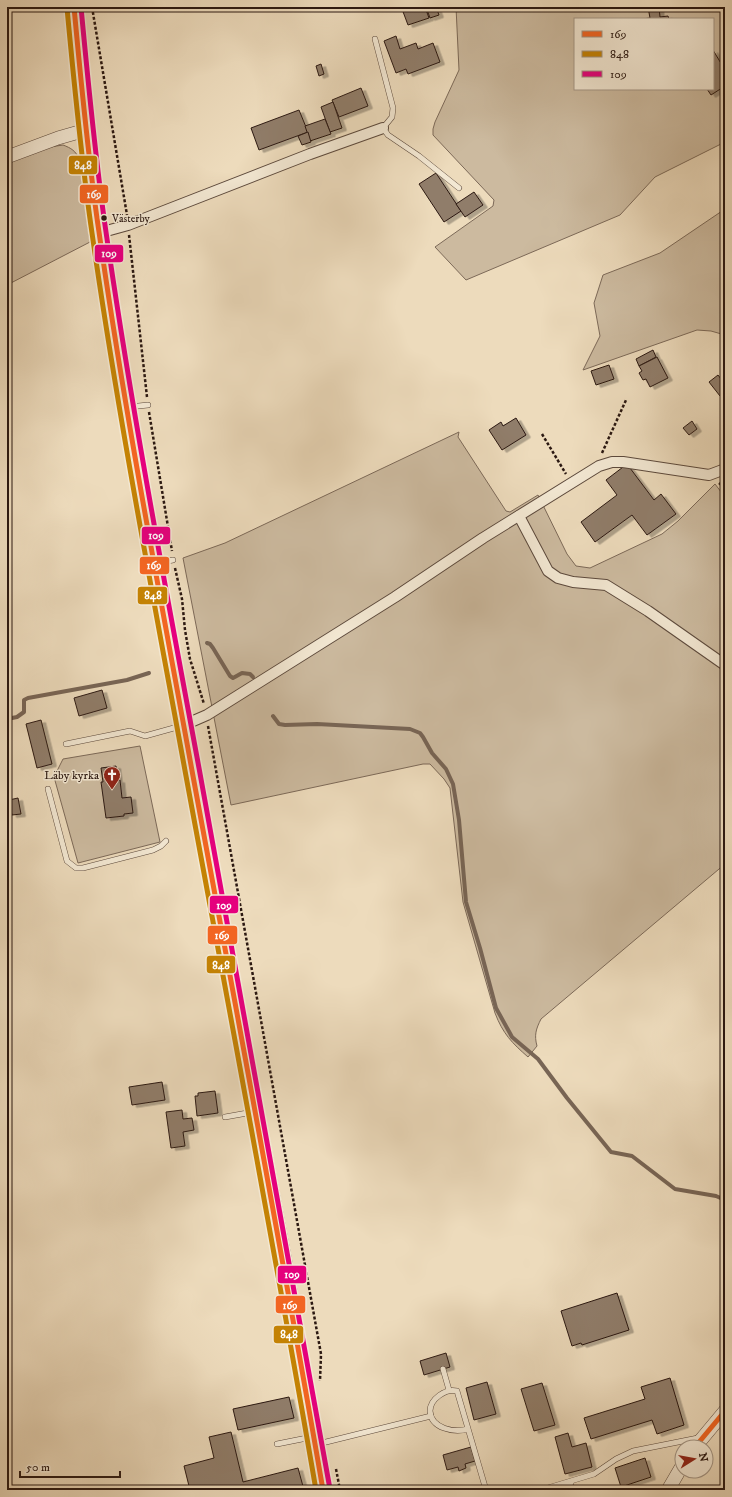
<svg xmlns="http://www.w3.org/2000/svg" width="732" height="1497" font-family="'IM FELL DW Pica',serif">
  <defs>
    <filter id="shadow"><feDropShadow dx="4.5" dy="2.5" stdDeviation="0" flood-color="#0004"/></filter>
  </defs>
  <rect width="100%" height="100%" fill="#eddbbc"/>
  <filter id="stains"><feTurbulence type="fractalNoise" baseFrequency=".005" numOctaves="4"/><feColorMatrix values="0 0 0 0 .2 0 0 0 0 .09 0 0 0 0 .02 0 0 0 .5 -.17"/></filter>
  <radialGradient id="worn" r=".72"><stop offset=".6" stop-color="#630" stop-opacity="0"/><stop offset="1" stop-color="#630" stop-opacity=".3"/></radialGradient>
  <g fill="#ccba9f" stroke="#7c6958" fill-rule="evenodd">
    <path d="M456,7H725V142L655,177L620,215L466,280L435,247L493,206L494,200L433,135V129L435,122L459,70ZM575,19H713V89H575Z"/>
    <path d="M63,145C71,148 76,151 79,159L90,242L7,285V163L50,147Z"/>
    <path d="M725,209V335L711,331L697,330L583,370L600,336L594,303L603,275L660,253Z"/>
    <path d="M459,432L458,437L506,511L510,512L538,495L567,554L576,566L590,568L662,534L678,521L715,484L725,497V565L723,569L725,576V864L541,1019C536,1029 534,1035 537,1046L528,1057C512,1043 503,1034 495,1013L463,902L450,788L444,779L430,764H423L231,805L183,558L225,543Z"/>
    <path d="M140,746L160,842L78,863L54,777L63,759Z"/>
  </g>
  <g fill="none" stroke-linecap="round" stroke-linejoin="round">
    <g stroke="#786555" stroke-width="4">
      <path d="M207,643L210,644L213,648L230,676L233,678L242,673L250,674L253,677"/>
      <path d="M273,716L279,724L285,725L317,724L410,729L420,733L423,737L432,753L446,769L453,784L459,820L466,902L480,948L496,1008L512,1037L538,1059L567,1098L611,1152L632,1156L675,1189L716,1196L725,1200"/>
      <path d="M7,719L17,717L24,712V700L28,698L127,680L149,673"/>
    </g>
  </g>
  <g fill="#907d6a" stroke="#2b1811" filter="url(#shadow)">
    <path d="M407,7H425L429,18L408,25L402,9Z"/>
    <path d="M426,7H436L439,15L430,18Z"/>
    <path d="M648,7H659L660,17L668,16L669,19H642L650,18Z"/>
    <path d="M396,36L400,49L416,43L418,49L433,43L440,62L408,74L406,69L396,73L384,41Z"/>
    <path d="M713,50L725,70V86L711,95L707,89H713Z"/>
    <path d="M321,64L324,74L319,76L316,66Z"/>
    <path d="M361,88L368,106L339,117L332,100Z"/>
    <path d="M333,102L342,128L330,132L321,107Z"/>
    <path d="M299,110L308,132L259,150L251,128Z"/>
    <path d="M325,119L331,134L310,141L305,126Z"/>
    <path d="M308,132L311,142L302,145L298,136Z"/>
    <path d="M436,173L461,211L444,222L419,184Z"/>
    <path d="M474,192L483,205L465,217L456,204Z"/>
    <path d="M653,350L656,357L639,366L636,359Z"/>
    <path d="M657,357L668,378L650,387L646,379L643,380L639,373L642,371L639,366Z"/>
    <path d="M609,365L614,379L596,385L591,371Z"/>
    <path d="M718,375L725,384V392L720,396L709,382Z"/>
    <path d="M516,418L526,435L502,450L489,430L501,422L503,426Z"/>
    <path d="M692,421L697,429L689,435L683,428Z"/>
    <path d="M627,464L654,500L661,494L676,514L647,535L632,515L595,542L581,522L617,495L606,480Z"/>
    <path d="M102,690L107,708L79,716L74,698Z"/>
    <path d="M41,720L52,764L37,768L26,724Z"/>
    <path d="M116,766L118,781L120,780L122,798L131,797L133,813L124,814V816L106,818L101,782H103L101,768Z"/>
    <path d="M18,798L21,814L12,815L9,800Z"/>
    <path d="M162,1082L165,1100L132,1105L129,1087Z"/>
    <path d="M215,1091L218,1113L197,1116L195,1096H198V1093Z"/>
    <path d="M182,1110L183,1119L192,1118L194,1130L183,1132L185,1146L171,1148L166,1112Z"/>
    <path d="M617,1293L629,1330L582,1345L581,1343L572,1346L561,1311Z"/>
    <path d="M446,1353L450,1367L424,1375L420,1361Z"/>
    <path d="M670,1378L684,1425L657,1434L652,1420L591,1439L584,1418L645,1399L641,1387Z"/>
    <path d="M487,1382L496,1414L474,1420L466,1388Z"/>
    <path d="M542,1383L555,1425L534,1431L521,1389Z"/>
    <path d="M289,1397L294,1418L238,1430L233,1409Z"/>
    <path d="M231,1432L243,1482L298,1468L304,1490H190L184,1466L214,1458L209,1437Z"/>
    <path d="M568,1433L572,1447L586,1443L592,1467L565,1474L555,1437Z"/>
    <path d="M471,1447L475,1461L465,1464L466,1468L459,1471L458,1467L447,1470L443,1455Z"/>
    <path d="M645,1458L651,1477L621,1487L615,1468Z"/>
  </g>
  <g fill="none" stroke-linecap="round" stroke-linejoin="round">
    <g stroke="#5c493c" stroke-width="6">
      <g id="service">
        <path d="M375,39L393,108L392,117L383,128L388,135L419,156L459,188"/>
        <path d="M129,407L148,405"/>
        <path d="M157,563L173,560"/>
        <path d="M66,744L130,731L145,736L181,726"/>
        <path d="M48,789L67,861L76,868H83L153,850L161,846L166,841"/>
        <path d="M225,1117L253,1112"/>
        <path d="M443,1369L449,1390"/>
        <path d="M468,1429C455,1433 431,1429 430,1411C430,1399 446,1388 457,1391L486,1490"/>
        <path d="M277,1444L312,1437"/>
        <path d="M318,1444L431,1416"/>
        <path d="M541,1490L594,1474L616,1459L633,1451L698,1438"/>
        <path d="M560,1490L571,1483"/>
      </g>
    </g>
    <g stroke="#5c493c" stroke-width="12">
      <g id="minor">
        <path d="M99,233L128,225L310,154L383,128"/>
        <path d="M519,516L548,571L558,578L573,582L606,585L648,611L725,665"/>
        <path d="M184,725L207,715L395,597L483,538L599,466L612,462H623L709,475L725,469"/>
      </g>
    </g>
    <g stroke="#5c493c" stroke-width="14">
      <g id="tertiary">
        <path d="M7,157L58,138L86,130"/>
        <path d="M695,1447L725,1411"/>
        <path d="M668,1490L682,1466"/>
      </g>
    </g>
    <g stroke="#2b1811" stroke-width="18">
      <path id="primary" d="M74,7L86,130L99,233L127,407L154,564L285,1271L323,1490"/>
    </g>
    <g stroke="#2b1811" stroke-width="2.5" stroke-dasharray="3 2" stroke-linecap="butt">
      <path d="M92,7L127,215"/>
      <path d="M129,235L147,397"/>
      <path d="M149,412L172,551"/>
      <path d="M542,434L566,474"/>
      <path d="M602,453L626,400"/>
      <path d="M719,483L725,488"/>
      <path d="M175,568L182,599L185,630L190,659L204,704"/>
      <path d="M208,726L321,1354L320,1381"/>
      <path d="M336,1469L340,1490"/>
    </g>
    <use href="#service" stroke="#f3e8d3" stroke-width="5"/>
    <use href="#minor" stroke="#f3e8d3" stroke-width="10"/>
    <use href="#tertiary" stroke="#f3e8d3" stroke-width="13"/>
    <use href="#primary" stroke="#eddbbc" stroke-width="16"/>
    <g stroke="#f3e8d3" stroke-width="8">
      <g id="bus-1">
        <path d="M74,7C81,82 88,158 99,232C125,414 160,595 193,776C237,1014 282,1252 323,1490"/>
        <path d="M695,1447L725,1411"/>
      </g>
    </g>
    <g stroke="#f3e8d3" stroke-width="8">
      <path id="bus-2" d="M67,8C74,83 81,158 92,233C118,415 153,596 186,776C230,1014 275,1252 316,1490"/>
    </g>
    <g stroke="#f3e8d3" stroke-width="8">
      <path id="bus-3" d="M81,7C88,82 95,157 106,232C132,412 166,590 199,768C243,1008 288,1248 330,1489"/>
    </g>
    <use href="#bus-1" stroke="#f26522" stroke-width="5"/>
    <use href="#bus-2" stroke="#c48204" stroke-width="5"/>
    <use href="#bus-3" stroke="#e5007d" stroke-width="5"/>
  </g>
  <defs>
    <g id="church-pin" transform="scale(0.9)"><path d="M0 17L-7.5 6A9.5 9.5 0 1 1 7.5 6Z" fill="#8f2418" stroke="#f3e8d3"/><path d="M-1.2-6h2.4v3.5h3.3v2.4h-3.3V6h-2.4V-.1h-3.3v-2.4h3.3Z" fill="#fff"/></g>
  </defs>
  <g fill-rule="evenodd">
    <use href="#church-pin" x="112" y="775"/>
  </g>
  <circle fill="#2b1811" stroke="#f3e8d3" stroke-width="1.5" cx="104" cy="218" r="3.5"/>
  <g text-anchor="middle" stroke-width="3" stroke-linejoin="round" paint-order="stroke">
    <g font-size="11" fill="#2b1811" stroke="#f3e8d3" text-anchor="start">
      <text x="112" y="222">Västerby</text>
    </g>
    <g font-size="12" fill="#2b1811" stroke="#f3e8d3" text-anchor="end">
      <text x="99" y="779">Läby kyrka</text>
    </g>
  </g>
  <g stroke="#f3e8d3" stroke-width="1.5">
    <rect x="68" y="155" width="30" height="20" rx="4" fill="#c48204"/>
    <rect x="79" y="184" width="30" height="20" rx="4" fill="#f26522"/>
    <rect x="94" y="244" width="30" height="19" rx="4" fill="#e5007d"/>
    <rect x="141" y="526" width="30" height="19" rx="4" fill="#e5007d"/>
    <rect x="139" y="556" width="31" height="19" rx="4" fill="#f26522"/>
    <rect x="137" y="586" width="31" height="19" rx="4" fill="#c48204"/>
    <rect x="209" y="895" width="30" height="19" rx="4" fill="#e5007d"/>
    <rect x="207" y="925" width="31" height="20" rx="4" fill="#f26522"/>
    <rect x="206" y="955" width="30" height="19" rx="4" fill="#c48204"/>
    <rect x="277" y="1265" width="30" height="19" rx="4" fill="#e5007d"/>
    <rect x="275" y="1295" width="31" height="19" rx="4" fill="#f26522"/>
    <rect x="273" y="1325" width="31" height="19" rx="4" fill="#c48204"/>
  </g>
  <g font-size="11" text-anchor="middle" font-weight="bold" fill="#fff">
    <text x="83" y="169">848</text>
    <text x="94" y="198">169</text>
    <text x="109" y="257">109</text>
    <text x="156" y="539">109</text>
    <text x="154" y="569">169</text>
    <text x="153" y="599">848</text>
    <text x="224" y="909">109</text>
    <text x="222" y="939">169</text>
    <text x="221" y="969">848</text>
    <text x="292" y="1278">109</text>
    <text x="290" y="1309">169</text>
    <text x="289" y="1338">848</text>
  </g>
  <rect width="732" height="1497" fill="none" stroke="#eddbbc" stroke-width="24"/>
  <rect x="8" y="8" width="716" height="1481" fill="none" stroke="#2b1811" stroke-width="2"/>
  <rect x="12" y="12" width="708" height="1473" fill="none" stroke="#2b1811"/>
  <rect x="574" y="18" width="140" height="72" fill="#f3e8d3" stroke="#a39585"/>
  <rect x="582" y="31" width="20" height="6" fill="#f26522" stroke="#a39585"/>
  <text x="610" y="38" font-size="12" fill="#2b1811">169</text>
  <rect x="582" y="51" width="20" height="6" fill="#c48204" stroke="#a39585"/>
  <text x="610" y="58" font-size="12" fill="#2b1811">848</text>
  <rect x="582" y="71" width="20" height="6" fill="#e5007d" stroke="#a39585"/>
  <text x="610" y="78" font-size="12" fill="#2b1811">109</text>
  <g transform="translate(694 1459) rotate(79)"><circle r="19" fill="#f3e8d3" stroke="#a39585"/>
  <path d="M0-3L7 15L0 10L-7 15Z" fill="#8f2418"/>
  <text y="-6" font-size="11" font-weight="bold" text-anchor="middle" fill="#2b1811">N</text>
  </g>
  <path d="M20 1471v6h100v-6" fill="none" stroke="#2b1811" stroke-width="2"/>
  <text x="26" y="1471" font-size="12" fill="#2b1811" stroke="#f3e8d3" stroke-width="3" paint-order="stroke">50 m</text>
  <rect width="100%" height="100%" filter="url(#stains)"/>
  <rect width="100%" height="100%" fill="url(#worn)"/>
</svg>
